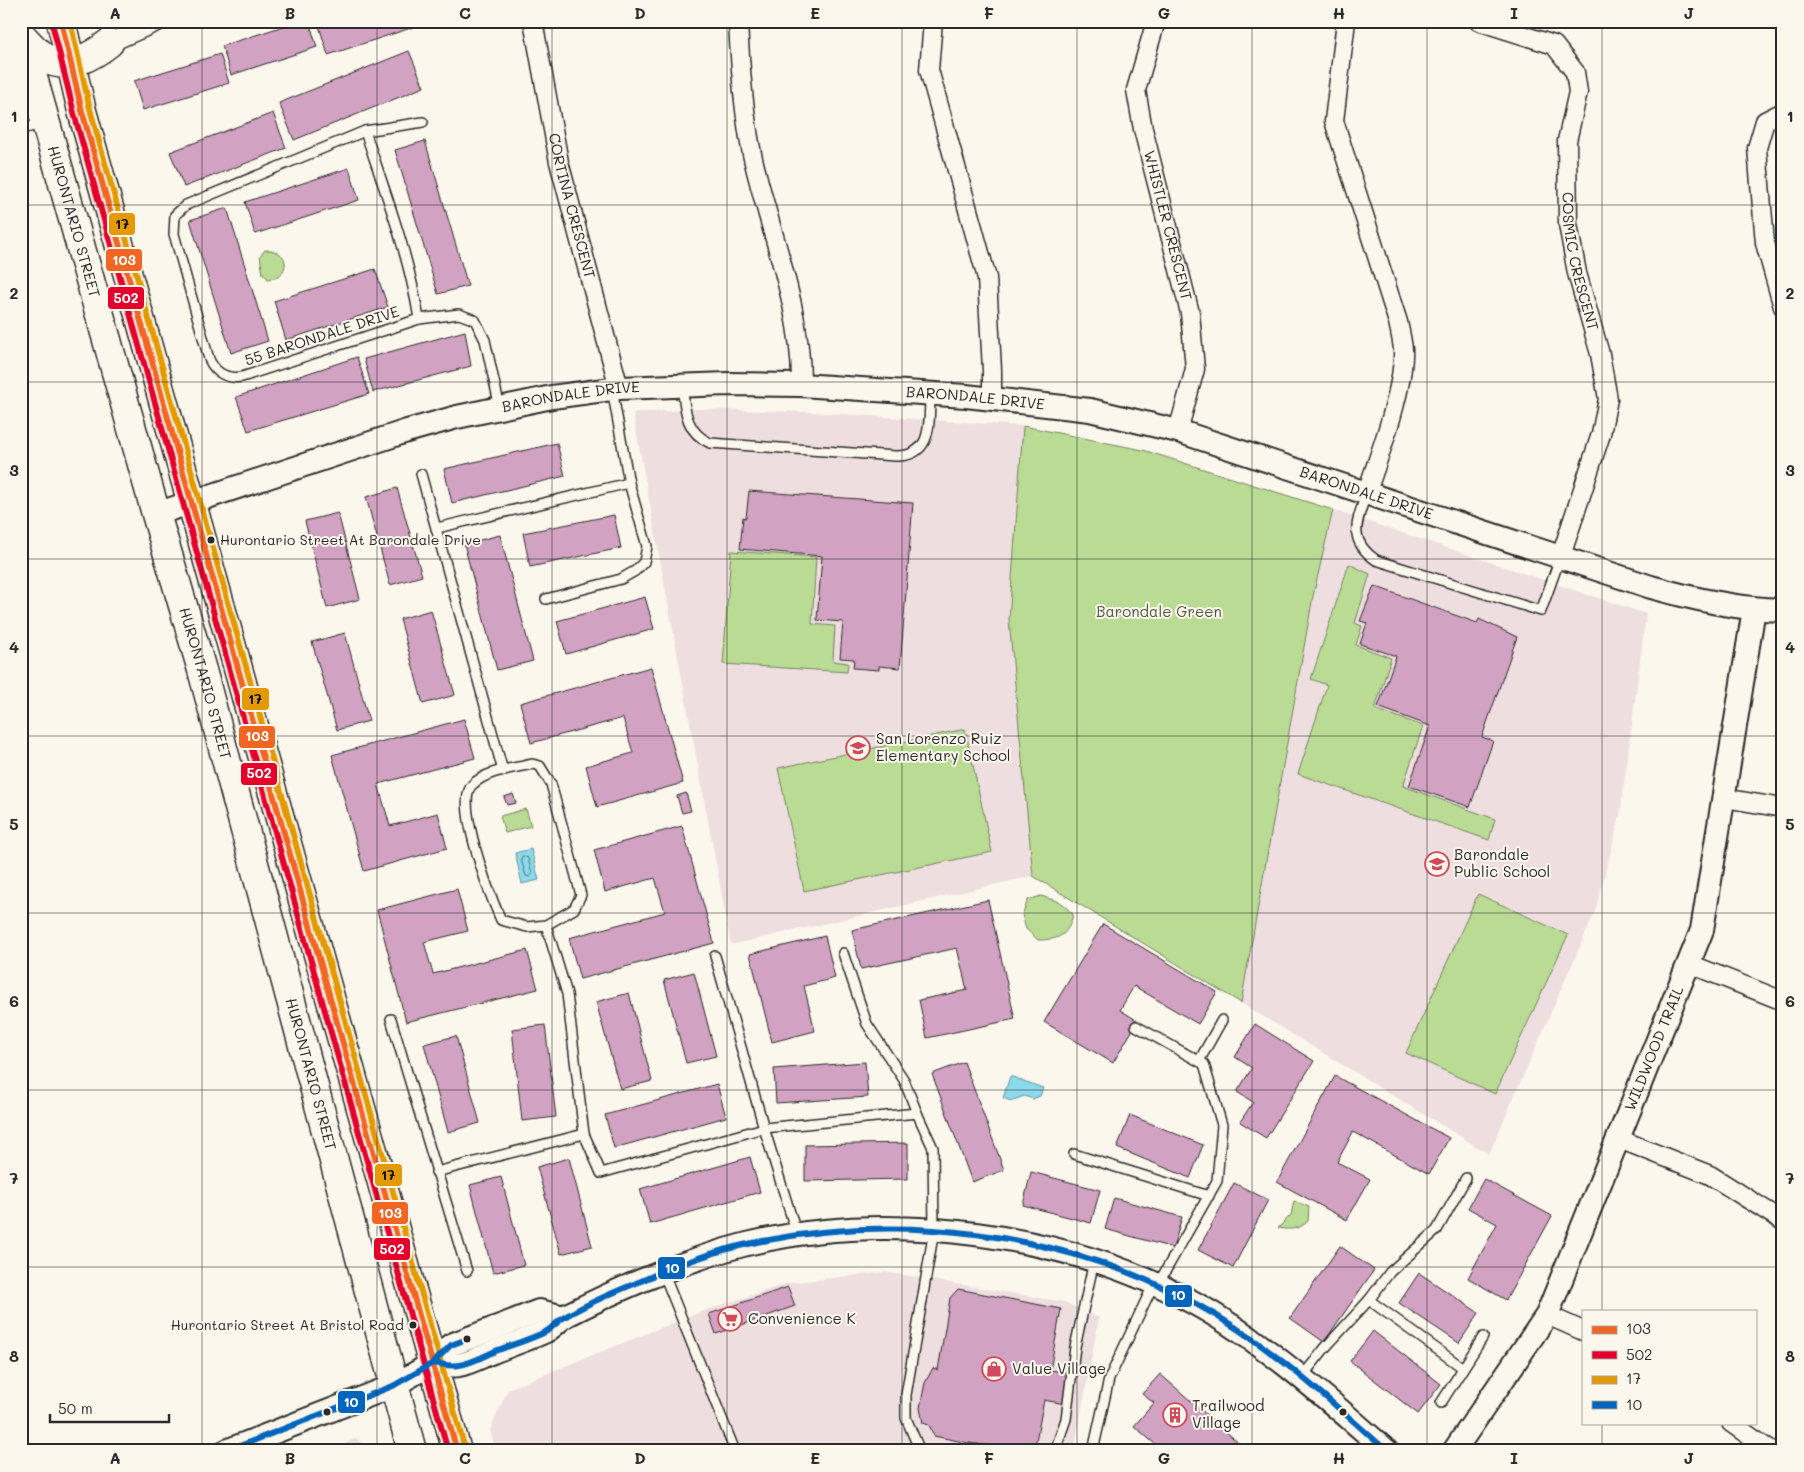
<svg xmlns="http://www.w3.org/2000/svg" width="1804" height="1472" font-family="Mali,sans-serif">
  <rect width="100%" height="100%" fill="#fbf7ec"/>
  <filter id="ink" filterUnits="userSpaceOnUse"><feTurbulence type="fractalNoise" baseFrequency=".02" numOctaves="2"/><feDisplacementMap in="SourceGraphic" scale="10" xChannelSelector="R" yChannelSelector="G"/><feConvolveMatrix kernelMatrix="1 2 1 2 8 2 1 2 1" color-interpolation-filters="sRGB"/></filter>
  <g filter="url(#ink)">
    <g fill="#efdedf">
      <path d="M697,409L810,412L1023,426L1009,620L1033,876L731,945L633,413Z"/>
      <path d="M1333,510L1646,614L1620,816L1595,912L1489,1154L1241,1003L1313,596Z"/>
      <path d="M885,1272L1064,1302L1099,1318L1074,1451H496L490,1430L508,1389L703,1311L789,1283Z"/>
      <path d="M356,1438L369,1451H331Z"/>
    </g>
    <g fill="#badb94" stroke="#728360">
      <path d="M265,250C283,250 292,262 279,277L268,279L263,274L260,256Z"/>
      <path d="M1023,426L1143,450L1333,510L1313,596L1241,1003L1033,876L1009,620Z"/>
      <path d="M731,551L816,557L812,624L835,626L833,661L848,663L847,672L723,664Z"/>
      <path d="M1349,564L1370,574L1355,623L1362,626L1356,645L1391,658L1375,709L1423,726L1403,786L1495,819L1489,840L1298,774L1327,685L1311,679Z"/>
      <path d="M965,729L992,852L804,891L778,768Z"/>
      <path d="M526,809L531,826L505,833L500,816Z"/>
      <path d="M1478,894L1568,935L1495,1094L1406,1053Z"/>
      <path d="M1041,896L1060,902L1073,914C1068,936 1059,940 1038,940L1026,929L1022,915L1028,900Z"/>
      <path d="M1294,1201L1309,1207L1308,1221C1299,1230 1290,1230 1278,1228L1291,1215Z"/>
    </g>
    <g fill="#8bd9e9" stroke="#65939d">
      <path d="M531,849L539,880L522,884L515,853Z"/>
      <path d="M1010,1076L1043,1088L1040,1096L1033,1099L1024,1096L1011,1101L1003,1098Z"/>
    </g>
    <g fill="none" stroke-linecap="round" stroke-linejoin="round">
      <path stroke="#517177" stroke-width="1" d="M523,856L528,858L532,874L530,877L526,876L521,859Z"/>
    </g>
    <g fill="#d2a2c2" stroke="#2b2b2b">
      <path d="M299,21H309L317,47L231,75L222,46Z"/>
      <path d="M334,21H412L414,27L328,55L319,26Z"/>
      <path d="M409,51L424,87L294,140L279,103Z"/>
      <path d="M220,54L229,83L143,110L134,81Z"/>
      <path d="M273,113L286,148L184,187L170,152Z"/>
      <path d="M425,141L468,286L438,294L395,150Z"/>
      <path d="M349,168L359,200L255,234L245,202Z"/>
      <path d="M227,208L268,341L231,353L190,220Z"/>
      <path d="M375,269L388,307L286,340L274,301Z"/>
      <path d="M465,331L471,366L373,392L364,359Z"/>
      <path d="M357,357L369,394L248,431L236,397Z"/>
      <path d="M557,443L565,476L452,503L444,469Z"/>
      <path d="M397,488L422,576L390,585L366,497Z"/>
      <path d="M749,491L913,503L900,668L879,666V670L853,668L854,659L840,658L843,622L817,620L822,556L740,549L743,517L746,518Z"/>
      <path d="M338,513L360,599L327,608L305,521Z"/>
      <path d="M614,515L621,548L530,567L523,533Z"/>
      <path d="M500,535L533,661L497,670L464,544Z"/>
      <path d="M1374,586L1477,623L1479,619L1517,637L1482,737L1493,741L1470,807L1409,786L1430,726L1378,707L1396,656L1360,644L1367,623L1360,621Z"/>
      <path d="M645,597L654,629L566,654L557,621Z"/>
      <path d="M431,610L455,695L423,704L400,619Z"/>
      <path d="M345,633L369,721L337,730L312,642Z"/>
      <path d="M651,667L683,783L597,807L586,766L633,753L623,718L531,743L520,703Z"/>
      <path d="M464,719L475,758L378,784L390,826L438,813L447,848L364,871L332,755Z"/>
      <path d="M686,793L691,811L682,813L677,796Z"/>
      <path d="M513,794L516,803L507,805L504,797Z"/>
      <path d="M682,826L714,943L580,979L569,938L665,912L655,878L605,892L594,850Z"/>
      <path d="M457,889L468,931L424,942L433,974L527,950L538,989L406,1022L377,910Z"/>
      <path d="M988,900L1015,1019L927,1038L919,1000L967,990L957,948L861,969L852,930Z"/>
      <path d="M1103,924L1217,992L1198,1024L1134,986L1120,1010L1138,1021L1113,1063L1044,1022Z"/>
      <path d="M825,936L835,978L804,986L815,1031L772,1042L750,954Z"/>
      <path d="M694,972L716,1056L686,1063L664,980Z"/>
      <path d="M629,993L652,1081L620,1089L596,1002Z"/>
      <path d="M1255,1024L1314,1061L1266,1138L1240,1122L1253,1102L1237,1092L1252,1068L1235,1057Z"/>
      <path d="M545,1025L556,1117L522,1121L512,1029Z"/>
      <path d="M456,1036L480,1123L448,1132L424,1044Z"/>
      <path d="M865,1062L868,1097L776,1103L774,1069Z"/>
      <path d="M964,1062L1004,1170L972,1182L932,1074Z"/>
      <path d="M1335,1076L1449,1138L1429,1174L1353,1132L1337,1162L1370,1179L1347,1220L1277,1182Z"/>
      <path d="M717,1084L726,1117L614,1148L605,1115Z"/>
      <path d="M1130,1115L1203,1145L1190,1178L1117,1148Z"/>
      <path d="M908,1143V1179L805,1181V1145Z"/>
      <path d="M750,1157L760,1192L650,1224L640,1189Z"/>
      <path d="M569,1158L592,1246L561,1254L537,1167Z"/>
      <path d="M1031,1172L1100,1190L1091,1223L1023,1205Z"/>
      <path d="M501,1177L524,1265L493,1273L470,1185Z"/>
      <path d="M1484,1179L1552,1216L1506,1300L1468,1278L1497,1224L1468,1208Z"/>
      <path d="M1234,1183L1268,1200L1233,1268L1198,1250Z"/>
      <path d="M1114,1198L1182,1217L1173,1248L1105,1229Z"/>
      <path d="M1340,1246L1374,1270L1324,1342L1290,1318Z"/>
      <path d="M1419,1273L1479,1313L1459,1343L1399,1303Z"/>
      <path d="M788,1287L795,1306L716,1334L709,1314Z"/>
      <path d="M958,1289L1061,1309L1050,1370L1070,1373L1065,1404L1044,1400L1034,1451L968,1443L934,1436L929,1425L923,1423L920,1408L925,1383L933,1368L938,1370L950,1298Z"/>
      <path d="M1373,1331L1441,1384L1418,1414L1350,1361Z"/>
      <path d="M1160,1374L1248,1451H1163L1134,1426L1154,1403L1142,1394Z"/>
      <path d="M968,1443L1023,1451H967Z"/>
    </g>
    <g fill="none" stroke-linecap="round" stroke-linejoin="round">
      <g stroke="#2b2b2b" stroke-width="12">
        <g id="service">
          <path d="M423,122L365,131L186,205L175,215L174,234L209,359C215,373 227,379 242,377L419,319L459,314L475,320L485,340L500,408"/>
          <path d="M21,129L43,124"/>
          <path d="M365,131C385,192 409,255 419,319"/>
          <path d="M682,385C685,409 685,432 710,443L895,456C933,457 929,423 930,395"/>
          <path d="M421,474L503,771"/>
          <path d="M1366,494C1357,522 1347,540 1376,560L1541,611L1560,558"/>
          <path d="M437,528L629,483"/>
          <path d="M546,599L621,579L635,571L644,562L647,546L629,483L612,389"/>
          <path d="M532,764L540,766L551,784L581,895L574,909L546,925L527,927L501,920C491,898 454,802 472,785C487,770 512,769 532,764Z"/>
          <path d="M546,925L567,994L584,1134L601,1173L764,1128L917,1113L933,1148L934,1230L906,1395V1418L920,1451"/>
          <path d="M843,953L867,1024L904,1080L917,1113"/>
          <path d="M715,956L764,1128L797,1235"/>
          <path d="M391,1019L467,1271"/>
          <path d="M1136,1026L1204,1064L1222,1125L1217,1181L1158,1284"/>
          <path d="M1199,1061L1222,1020"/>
          <path d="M1074,1154L1209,1196"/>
          <path d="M436,1172L584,1134"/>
          <path d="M663,1272L735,1451"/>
          <path d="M1369,1300L1463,1368"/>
          <path d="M1301,1378L1325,1348L1369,1300L1390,1272L1437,1230L1466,1178"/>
          <path d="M1441,1403L1483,1337"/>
          <path d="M1055,1451L1066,1419L1075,1347L1094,1261"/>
          <path d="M1093,1451L1109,1379L1154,1283"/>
        </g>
      </g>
      <g stroke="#2b2b2b" stroke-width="21">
        <g id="minor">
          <path id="s1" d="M533,21L559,162L619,388"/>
          <path d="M738,21C740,66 743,110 752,154C769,231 802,306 801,385"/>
          <path d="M933,21L929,70L987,278L992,370V398"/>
          <path id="s2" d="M1156,21L1136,90L1143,129L1190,313L1195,369L1178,431"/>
          <path d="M1346,21L1334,121L1398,322C1400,331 1402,340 1403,349C1405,386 1379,457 1366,494"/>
          <path id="s3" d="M1478,21L1554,45L1575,72L1578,92L1567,141L1568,224L1577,273L1600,354L1608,399L1601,434L1561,556"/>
          <path d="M109,43L159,21"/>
          <path d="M1783,112L1765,121L1757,148L1765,243L1783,307"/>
          <path d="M1724,798L1783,808"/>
          <path d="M1690,964L1783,1001"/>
          <path d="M1619,1139L1710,1175L1783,1221"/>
          <path d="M1547,1315L1583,1331"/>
          <path d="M1731,1423L1771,1451"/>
        </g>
      </g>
      <g stroke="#2b2b2b" stroke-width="26">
        <g id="tertiary">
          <path id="s4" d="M156,514L407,431L457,417L552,397L619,388L728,384L801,385L966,396L1090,410L1178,431L1651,587C1694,599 1737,609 1783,610"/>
          <path d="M433,1363C441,1364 451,1367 459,1365C470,1363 482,1356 493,1352C510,1345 529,1339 546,1331C554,1327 559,1319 567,1315C595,1301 624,1287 653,1276C684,1263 715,1252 747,1244C891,1209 1067,1233 1196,1304C1266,1343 1327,1399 1387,1451"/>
          <path d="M226,1451L393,1386L433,1363L451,1345L539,1311L564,1317"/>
          <path id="s5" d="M1454,1451L1547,1315L1702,930L1754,609"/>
        </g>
      </g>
      <g stroke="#2b2b2b" stroke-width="31">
        <g id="primary">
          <path d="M61,21L82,111L457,1451"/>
          <path id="s6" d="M21,35L156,514L202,670L412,1451"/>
          <path d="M22,36C29,43 39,55 48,60C69,70 94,55 109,43"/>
        </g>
      </g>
      <use href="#service" stroke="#fbf7ec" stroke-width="9"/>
      <use href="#minor" stroke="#fbf7ec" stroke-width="18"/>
      <use href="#tertiary" stroke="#fbf7ec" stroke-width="22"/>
      <use href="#primary" stroke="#fbf7ec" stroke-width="28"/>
      <g stroke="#fbf7ec" stroke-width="10">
        <path id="bus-1" d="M61,21L82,111L457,1451"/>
      </g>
      <g stroke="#fbf7ec" stroke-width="10">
        <path id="bus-2" d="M52,23L74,113L448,1451"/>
      </g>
      <g stroke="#fbf7ec" stroke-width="10">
        <path id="bus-3" d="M70,21L90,109L465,1449"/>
      </g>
      <g stroke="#fbf7ec" stroke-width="10">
        <g id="bus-4">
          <path d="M433,1363C442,1364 450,1367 459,1365C473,1363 485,1355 498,1350C514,1344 532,1339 547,1331C554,1326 560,1319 568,1315C589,1303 612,1293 634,1284C671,1268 709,1252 748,1244C897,1211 1061,1231 1196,1304C1267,1342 1327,1398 1387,1451"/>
          <path d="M227,1451L393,1386L433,1363L451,1345L467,1339"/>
        </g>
      </g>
      <use href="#bus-1" stroke="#f26522" stroke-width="6"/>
      <use href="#bus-2" stroke="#e4002b" stroke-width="6"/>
      <use href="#bus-3" stroke="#e39a04" stroke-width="6"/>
      <use href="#bus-4" stroke="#0065bd" stroke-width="6"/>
    </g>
  </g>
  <path fill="none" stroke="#2b2b2b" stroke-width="1" stroke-opacity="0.55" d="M202,21V1451M377,21V1451M552,21V1451M727,21V1451M902,21V1451M1077,21V1451M1252,21V1451M1427,21V1451M1602,21V1311M21,205H1783M21,382H1783M21,559H1783M21,736H1783M21,913H1783M21,1090H1783M21,1267H1783M1602,1423V1451"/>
  <defs>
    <g id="school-ring" transform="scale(1.25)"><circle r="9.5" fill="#fbf7ec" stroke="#d1495b" stroke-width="1.5"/><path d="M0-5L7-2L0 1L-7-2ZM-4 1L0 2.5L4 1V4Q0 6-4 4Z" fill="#d1495b"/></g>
    <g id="supermarket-ring" transform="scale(1.25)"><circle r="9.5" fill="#fbf7ec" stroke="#d1495b" stroke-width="1.5"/><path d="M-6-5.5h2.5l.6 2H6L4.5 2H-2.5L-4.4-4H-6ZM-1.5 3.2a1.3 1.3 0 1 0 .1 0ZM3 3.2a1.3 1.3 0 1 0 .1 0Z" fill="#d1495b"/></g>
    <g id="shop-ring" transform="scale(1.25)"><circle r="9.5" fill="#fbf7ec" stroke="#d1495b" stroke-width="1.5"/><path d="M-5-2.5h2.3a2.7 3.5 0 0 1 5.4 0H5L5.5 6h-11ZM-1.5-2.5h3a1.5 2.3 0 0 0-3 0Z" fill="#d1495b"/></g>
    <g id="building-ring" transform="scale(1.25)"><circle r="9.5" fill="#fbf7ec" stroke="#d1495b" stroke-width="1.5"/><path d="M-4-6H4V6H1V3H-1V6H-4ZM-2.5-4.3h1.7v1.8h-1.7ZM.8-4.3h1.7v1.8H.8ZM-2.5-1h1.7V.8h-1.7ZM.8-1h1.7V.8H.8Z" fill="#d1495b"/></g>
  </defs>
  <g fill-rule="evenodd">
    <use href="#school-ring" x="858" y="748"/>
    <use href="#school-ring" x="1437" y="864"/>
    <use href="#supermarket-ring" x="730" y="1319"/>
    <use href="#shop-ring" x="994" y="1369"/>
    <use href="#building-ring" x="1175" y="1415"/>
  </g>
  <g fill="#2b2b2b" stroke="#fbf7ec" stroke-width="2">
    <circle cx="211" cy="540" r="4.5"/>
    <circle cx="413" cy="1325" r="4.5"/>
    <circle cx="467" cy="1339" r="4.5"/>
    <circle cx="327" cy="1412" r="4.5"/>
    <circle cx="1343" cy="1412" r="4.5"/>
  </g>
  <g text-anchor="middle" stroke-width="4" stroke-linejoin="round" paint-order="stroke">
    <g font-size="14" fill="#2b2b2b" stroke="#fbf7ec" text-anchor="start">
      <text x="220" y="545">Hurontario Street At Barondale Drive</text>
      <text x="404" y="1330" text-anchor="end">Hurontario Street At Bristol Road</text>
    </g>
    <g font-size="15" fill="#2b2b2b" stroke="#fbf7ec">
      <text dy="5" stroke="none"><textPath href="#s1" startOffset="189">CORTINA CRESCENT</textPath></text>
      <text dy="5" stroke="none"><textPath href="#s6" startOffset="194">HURONTARIO STREET</textPath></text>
      <text dy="5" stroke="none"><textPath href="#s2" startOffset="211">WHISTLER CRESCENT</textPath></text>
      <text dy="5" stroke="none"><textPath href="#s3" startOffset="306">COSMIC CRESCENT</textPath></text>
      <text transform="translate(322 336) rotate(-18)" y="5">55 BARONDALE DRIVE</text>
      <text dy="5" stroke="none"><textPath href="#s4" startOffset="432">BARONDALE DRIVE</textPath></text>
      <text dy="5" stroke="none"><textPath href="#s4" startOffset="838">BARONDALE DRIVE</textPath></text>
      <text dy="5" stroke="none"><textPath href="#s4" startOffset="1242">BARONDALE DRIVE</textPath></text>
      <text dy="5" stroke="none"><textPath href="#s6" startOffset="674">HURONTARIO STREET</textPath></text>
      <text dy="5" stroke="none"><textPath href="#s5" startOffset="452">WILDWOOD TRAIL</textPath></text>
      <text dy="5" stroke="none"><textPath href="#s6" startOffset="1079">HURONTARIO STREET</textPath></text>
    </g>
    <g font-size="15" fill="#4f5745" stroke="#fbf7ec">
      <text x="1159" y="617">Barondale Green</text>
    </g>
    <g font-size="15" fill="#2b2b2b" stroke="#fbf7ec" text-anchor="start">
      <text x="876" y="744">San Lorenzo Ruiz<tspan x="876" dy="17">Elementary School</tspan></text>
      <text x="1454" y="860">Barondale<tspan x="1454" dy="17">Public School</tspan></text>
      <text x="748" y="1324">Convenience K</text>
      <text x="1012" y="1374">Value Village</text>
      <text x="1192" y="1411">Trailwood<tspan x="1192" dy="17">Village</tspan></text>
    </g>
  </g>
  <g stroke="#fbf7ec" stroke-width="2">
    <rect x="108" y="212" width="28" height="24" rx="5" fill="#e39a04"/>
    <rect x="105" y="248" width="38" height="24" rx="5" fill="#f26522"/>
    <rect x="107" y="286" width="38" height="24" rx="5" fill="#e4002b"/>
    <rect x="241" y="687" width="29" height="24" rx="5" fill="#e39a04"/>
    <rect x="238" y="725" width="38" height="24" rx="5" fill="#f26522"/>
    <rect x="240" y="762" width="38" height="24" rx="5" fill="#e4002b"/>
    <rect x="374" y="1163" width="29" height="24" rx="5" fill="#e39a04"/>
    <rect x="371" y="1201" width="38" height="24" rx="5" fill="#f26522"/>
    <rect x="373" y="1237" width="38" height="24" rx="5" fill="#e4002b"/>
    <rect x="657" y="1256" width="29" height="24" rx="5" fill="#0065bd"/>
    <rect x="1164" y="1284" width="29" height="24" rx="5" fill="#0065bd"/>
    <rect x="337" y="1390" width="29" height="24" rx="5" fill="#0065bd"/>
  </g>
  <g font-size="14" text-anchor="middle" font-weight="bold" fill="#fff">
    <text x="124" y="265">103</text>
    <text x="126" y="303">502</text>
    <text x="257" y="741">103</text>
    <text x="259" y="778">502</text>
    <text x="390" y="1218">103</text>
    <text x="392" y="1254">502</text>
    <text x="672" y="1273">10</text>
    <text x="1178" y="1300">10</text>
    <text x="351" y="1407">10</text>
  </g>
  <g font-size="14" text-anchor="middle" font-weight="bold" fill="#111">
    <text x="122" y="229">17</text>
    <text x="255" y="704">17</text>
    <text x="388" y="1180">17</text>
  </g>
  <rect width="1804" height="1472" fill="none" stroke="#fbf7ec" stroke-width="55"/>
  <rect x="1582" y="1310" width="175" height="115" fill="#fbf7ec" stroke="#a8a59f"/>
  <rect x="1592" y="1326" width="25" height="8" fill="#f26522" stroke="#a8a59f"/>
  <text x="1626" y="1334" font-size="15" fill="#2b2b2b">103</text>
  <rect x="1592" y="1351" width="25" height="8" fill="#e4002b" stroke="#a8a59f"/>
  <text x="1626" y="1360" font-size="15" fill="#2b2b2b">502</text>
  <rect x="1592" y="1376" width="25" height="8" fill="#e39a04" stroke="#a8a59f"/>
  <text x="1626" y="1384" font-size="15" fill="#2b2b2b">17</text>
  <rect x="1592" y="1401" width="25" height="8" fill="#0065bd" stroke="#a8a59f"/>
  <text x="1626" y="1410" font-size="15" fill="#2b2b2b">10</text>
  <path d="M50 1414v8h119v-8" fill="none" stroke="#2b2b2b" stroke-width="2.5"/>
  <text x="58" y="1414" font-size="15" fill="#2b2b2b" stroke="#fbf7ec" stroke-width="4" paint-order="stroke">50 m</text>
  <rect x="28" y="28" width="1748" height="1416" fill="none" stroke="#2b2b2b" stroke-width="2"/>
  <g font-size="16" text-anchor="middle" font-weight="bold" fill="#2b2b2b">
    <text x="115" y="19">A</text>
    <text x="290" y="19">B</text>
    <text x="465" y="19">C</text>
    <text x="640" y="19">D</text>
    <text x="815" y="19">E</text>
    <text x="989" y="19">F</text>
    <text x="1164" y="19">G</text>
    <text x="1339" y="19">H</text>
    <text x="1514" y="19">I</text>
    <text x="1689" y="19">J</text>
    <text x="14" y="122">1</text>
    <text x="1790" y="122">1</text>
    <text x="14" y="299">2</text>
    <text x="1790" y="299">2</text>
    <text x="14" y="476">3</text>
    <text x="1790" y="476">3</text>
    <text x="14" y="653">4</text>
    <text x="1790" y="653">4</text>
    <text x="14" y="830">5</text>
    <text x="1790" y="830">5</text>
    <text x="14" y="1007">6</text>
    <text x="1790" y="1007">6</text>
    <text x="14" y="1184">7</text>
    <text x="1790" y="1184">7</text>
    <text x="14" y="1362">8</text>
    <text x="1790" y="1362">8</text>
    <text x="115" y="1464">A</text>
    <text x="290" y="1464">B</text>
    <text x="465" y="1464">C</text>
    <text x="640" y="1464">D</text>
    <text x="815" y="1464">E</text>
    <text x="989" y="1464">F</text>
    <text x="1164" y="1464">G</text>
    <text x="1339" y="1464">H</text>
    <text x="1514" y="1464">I</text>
    <text x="1689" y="1464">J</text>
  </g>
</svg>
